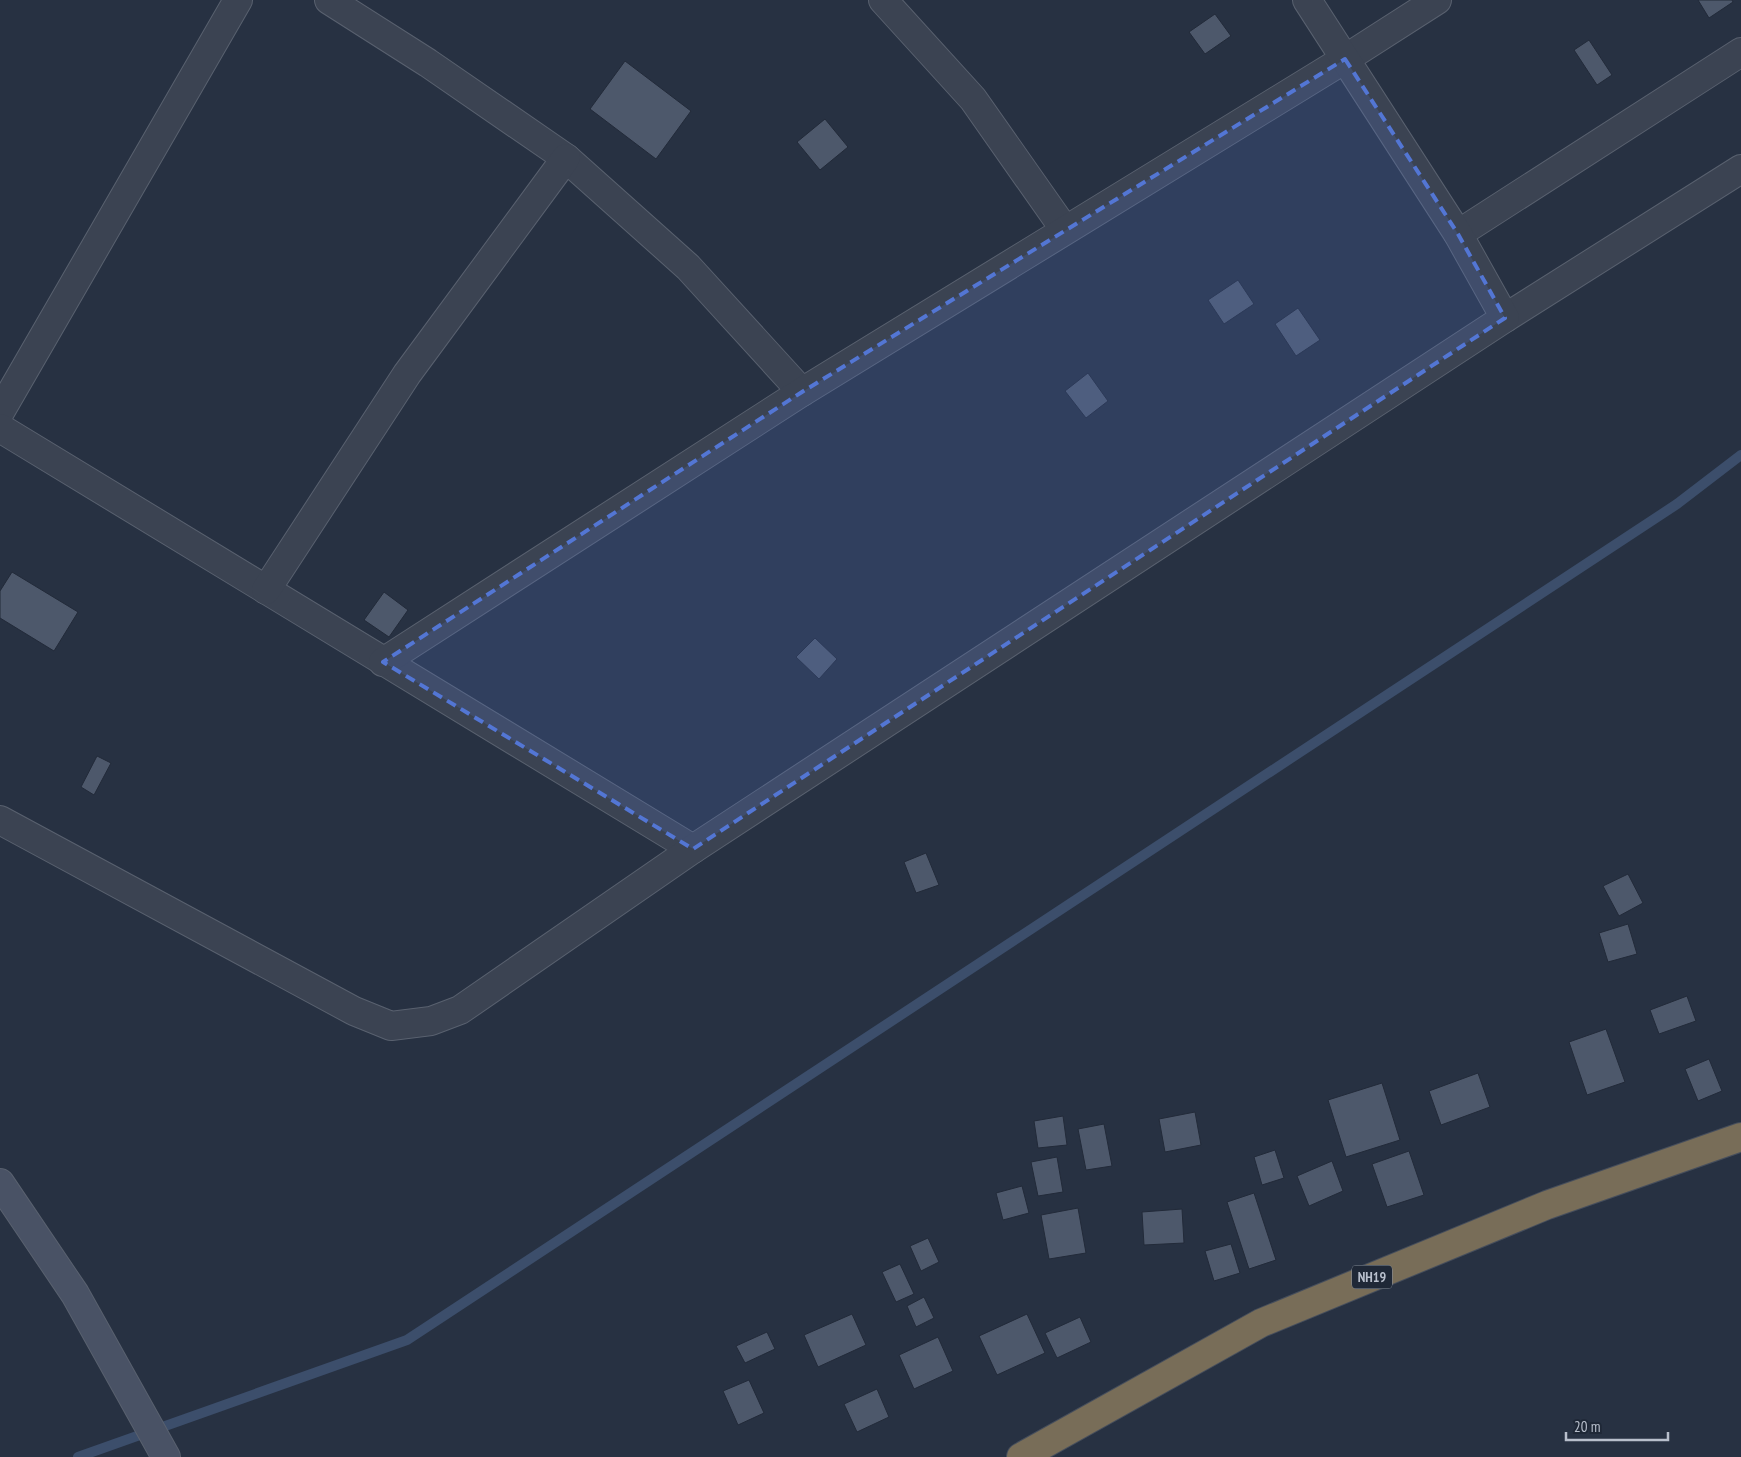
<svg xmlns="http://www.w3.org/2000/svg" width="1741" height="1457" font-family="'PT Sans Narrow',sans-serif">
  <rect width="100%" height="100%" fill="#273142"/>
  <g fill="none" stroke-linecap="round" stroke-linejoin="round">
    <path stroke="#3c4e6b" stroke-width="10" d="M78,1457L407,1340L1677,504L1741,455"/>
  </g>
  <g fill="#4d586b" stroke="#222a39">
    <path d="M1698,0H1732L1733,2L1709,18Z"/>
    <path d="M1215,14L1231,36L1205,54L1189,32Z"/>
    <path d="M1589,40L1612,75L1597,85L1574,50Z"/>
    <path d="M625,61L691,111L656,159L590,109Z"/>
    <path d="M825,119L848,147L820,170L797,142Z"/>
    <path d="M1238,280L1254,304L1224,324L1208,300Z"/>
    <path d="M1298,308L1320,340L1296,356L1275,324Z"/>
    <path d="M1088,373L1108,401L1086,418L1065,391Z"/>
    <path d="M12,572L78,612L54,651L0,618V591Z"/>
    <path d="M384,592L408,610L389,637L364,620Z"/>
    <path d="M815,638L837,659L819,679L796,657Z"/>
    <path d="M97,756L111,763L94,795L81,787Z"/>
    <path d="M926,853L939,885L916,893L904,862Z"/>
    <path d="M1628,874L1643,903L1619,916L1603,886Z"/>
    <path d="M1628,924L1637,954L1608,962L1599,933Z"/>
    <path d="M1687,996L1696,1021L1659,1034L1650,1010Z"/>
    <path d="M1606,1029L1625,1082L1587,1095L1569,1042Z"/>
    <path d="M1709,1059L1722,1091L1698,1101L1685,1069Z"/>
    <path d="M1478,1073L1490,1107L1441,1125L1429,1091Z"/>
    <path d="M1382,1083L1400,1140L1346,1157L1328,1100Z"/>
    <path d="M1195,1112L1201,1145L1165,1152L1159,1119Z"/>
    <path d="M1063,1116L1067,1145L1038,1148L1034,1121Z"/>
    <path d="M1104,1124L1112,1166L1086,1170L1078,1129Z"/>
    <path d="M1275,1150L1284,1178L1262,1185L1254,1157Z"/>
    <path d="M1409,1151L1424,1195L1387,1207L1372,1164Z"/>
    <path d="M1057,1157L1063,1192L1038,1196L1031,1162Z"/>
    <path d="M1332,1161L1343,1191L1309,1206L1297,1176Z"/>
    <path d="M1022,1186L1029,1213L1003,1220L996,1193Z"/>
    <path d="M1254,1193L1276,1260L1249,1269L1227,1202Z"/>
    <path d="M1078,1208L1086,1253L1049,1259L1041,1215Z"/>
    <path d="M1182,1209L1184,1243L1144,1245L1142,1212Z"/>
    <path d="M928,1238L939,1262L921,1271L910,1246Z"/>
    <path d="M1231,1244L1240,1273L1214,1281L1205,1251Z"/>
    <path d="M900,1264L914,1294L896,1302L882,1272Z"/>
    <path d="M924,1297L934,1318L916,1327L907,1306Z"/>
    <path d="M852,1314L866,1345L818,1367L804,1335Z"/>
    <path d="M1027,1314L1045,1353L997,1375L979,1336Z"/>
    <path d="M1080,1317L1091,1342L1057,1358L1045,1333Z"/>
    <path d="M767,1332L775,1349L745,1363L736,1346Z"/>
    <path d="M938,1337L953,1371L914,1389L899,1355Z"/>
    <path d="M749,1380L764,1413L738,1425L723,1391Z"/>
    <path d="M877,1389L889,1417L857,1432L844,1404Z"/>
  </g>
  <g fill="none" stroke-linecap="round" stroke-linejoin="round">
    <g stroke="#59616f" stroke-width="30">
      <g id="street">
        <path d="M329,0L428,63L566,158L688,267L802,392"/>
        <path d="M883,0L973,99L1065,230"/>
        <path d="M1458,234L1741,52"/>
        <path d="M1505,318L1741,169"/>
        <path d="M0,412L238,0"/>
        <path d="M0,428L693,849"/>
        <path d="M266,590L407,374L566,158"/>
        <path d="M383,662L802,392L1345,59L1437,0"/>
        <path d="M0,820L354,1011L391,1026L431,1021L460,1010L693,849L1505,318L1458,234L1307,0"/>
      </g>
    </g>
    <g stroke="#59616f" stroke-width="30">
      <path id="secondary" d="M0,1183L75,1294L166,1457"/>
    </g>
    <g stroke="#464e5c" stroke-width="30">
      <path id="highway" d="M1021,1457L1261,1323L1547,1205L1741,1137"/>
    </g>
    <use href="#street" stroke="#3b4352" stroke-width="28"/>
    <use href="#secondary" stroke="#495265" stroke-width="28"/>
    <use href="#highway" stroke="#786d58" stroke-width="28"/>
  </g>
  <path fill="#5376d4" fill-opacity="0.2" stroke="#5376d4" stroke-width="4" stroke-dasharray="10 6" stroke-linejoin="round" d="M1345,59L1458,234L1505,318L693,849L383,662L802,392Z"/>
  <g text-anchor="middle" stroke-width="4" stroke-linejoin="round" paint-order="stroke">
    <rect fill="#1f2837" stroke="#8a929f" stroke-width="1" x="1352" y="1265.5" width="40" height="23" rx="4"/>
    <g font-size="14" font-weight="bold" fill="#b8bfcc">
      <text x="1372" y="1282">NH19</text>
    </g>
  </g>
  <path d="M1566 1432v8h102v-8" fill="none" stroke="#b8bfcc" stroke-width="2.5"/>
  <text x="1574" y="1432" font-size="15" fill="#b8bfcc" stroke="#1f2837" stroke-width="4" paint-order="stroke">20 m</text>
</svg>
